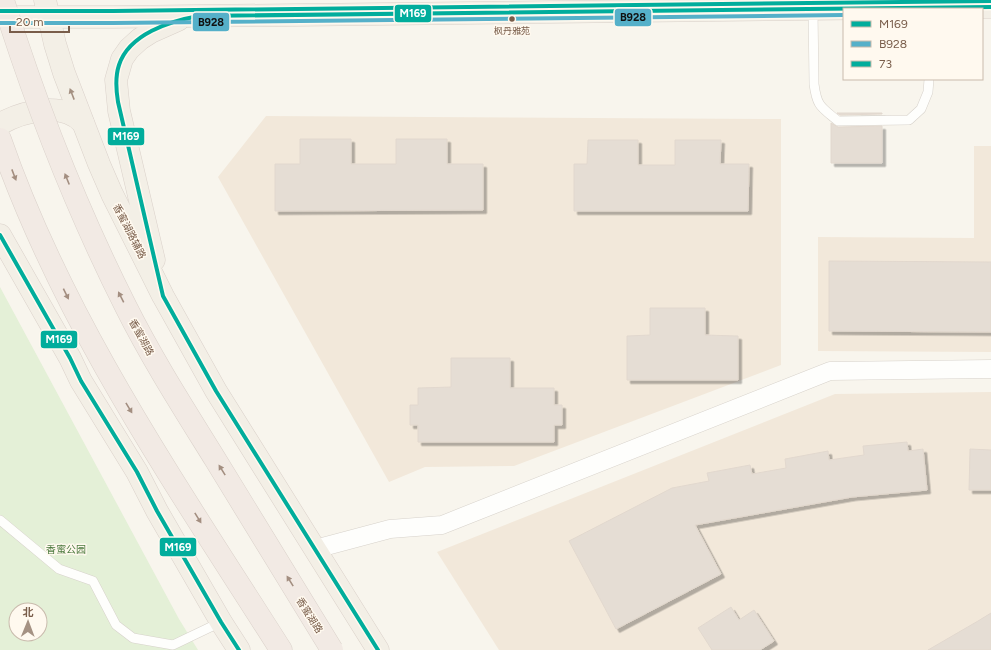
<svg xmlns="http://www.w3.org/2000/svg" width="991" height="650" font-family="Figtree,'Noto Sans SC',sans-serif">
  <defs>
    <filter id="shadow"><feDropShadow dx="3.5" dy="3.5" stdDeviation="0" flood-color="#0004"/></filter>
  </defs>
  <rect width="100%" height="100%" fill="#f8f5ed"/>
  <g fill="#f2e8da">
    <path d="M266,116L781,119V365L514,466L425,467L389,482L218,177Z"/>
    <path d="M974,146H991V352L818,351V237L974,238Z"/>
    <path d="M991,392V650H499L437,552L835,394Z"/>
  </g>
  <path fill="#e4f0d7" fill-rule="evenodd" d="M0,287L179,619L198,650H0ZM16,610H40V634H16Z"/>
  <g fill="#e5ddd4" stroke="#e2d8ce" filter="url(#shadow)">
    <path d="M837,113H882V114L840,115Z"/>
    <path d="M831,123L838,127L882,126V163H831Z"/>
    <path d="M300,139H351V164H396V139H447V164H483V210L275,211V164H300Z"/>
    <path d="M588,140H638V165H675V140H721L720,164H749L748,211H574V164H587Z"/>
    <path d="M829,261L991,262V332L829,331Z"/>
    <path d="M650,308H705V335L738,336V380H627V336L650,335Z"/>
    <path d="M451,358H510V388H554V405H562V425H554V442H418V425H410V405H418V388L451,387Z"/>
    <path d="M907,442L908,451L923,449L927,490L852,497L695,525L721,574L616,629L569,541L672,488L709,481L707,473L750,465L752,474L786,468L785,459L828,451L829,460L864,455L863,446Z"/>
    <path d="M970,449L991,450V490H969Z"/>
    <path d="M731,607L739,620L754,610L774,641L760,650H712L698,628Z"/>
    <path d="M991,613V650H928L978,621Z"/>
  </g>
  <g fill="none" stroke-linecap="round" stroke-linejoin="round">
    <g stroke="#d7d2cb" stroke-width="10">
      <g id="lane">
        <path d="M813,9L814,84C817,107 821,107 838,121L909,120L921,109L928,92L929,79"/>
        <path d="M0,520L59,569L93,581L116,625L133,638L173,645L221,622"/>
      </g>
    </g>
    <g stroke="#d7d2cb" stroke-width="19">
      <path id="street" d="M315,549L390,529L442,525L830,371L991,369"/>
    </g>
    <g stroke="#dad1ca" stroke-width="23">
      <g id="primary">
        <path d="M45,0L55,44L64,73L99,164L112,194L163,296L216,391L378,650"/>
        <path d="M0,17H113L991,7"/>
        <path d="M0,124C23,111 63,101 83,123"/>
        <path d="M0,235L70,358L81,381L137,472L157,511L221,622L239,650"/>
        <path d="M154,260L119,111L116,80L122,59L129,49L140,39L151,32L178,20"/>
      </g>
    </g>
    <g stroke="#dad1ca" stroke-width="23">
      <path id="highway" d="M0,139C64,324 177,486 281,650"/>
    </g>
    <use href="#lane" stroke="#fefefc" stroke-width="9"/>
    <use href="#street" stroke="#fefefc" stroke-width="18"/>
    <use href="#primary" stroke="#f3efe6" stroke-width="22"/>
    <use href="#highway" stroke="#f2eae4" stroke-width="22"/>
    <g stroke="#dad1ca" stroke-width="23" stroke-linecap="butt">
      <path id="highway-bridge" d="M3,0C36,105 76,208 126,307C152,359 184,409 215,459C254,523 293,586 332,650"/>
    </g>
    <use href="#highway-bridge" stroke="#f2eae4" stroke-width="22"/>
    <g stroke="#fff9ef" stroke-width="7">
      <g id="bus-1">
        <path d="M0,235L70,358L81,381L137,472L157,511L221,622L239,650"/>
        <path d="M378,650L216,391L163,296L118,102C116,90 115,77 119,65C129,34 170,21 199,16L991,7"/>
      </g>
    </g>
    <g stroke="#fff9ef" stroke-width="7">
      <path id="bus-2" d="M0,23H113L844,15"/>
    </g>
    <g stroke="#fff9ef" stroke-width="7">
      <path id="bus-3" d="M0,11H113L991,1"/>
    </g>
    <use href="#bus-1" stroke="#01ad9c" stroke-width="4"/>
    <use href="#bus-2" stroke="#55b0c9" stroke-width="4"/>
    <use href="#bus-3" stroke="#01ad9c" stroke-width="4"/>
  </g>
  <defs><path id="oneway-solid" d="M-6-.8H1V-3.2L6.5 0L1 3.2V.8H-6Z"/></defs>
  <use fill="#a49081" href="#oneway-solid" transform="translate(72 94) rotate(-111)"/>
  <g fill="#a38e80">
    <use href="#oneway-solid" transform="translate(14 175) rotate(69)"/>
    <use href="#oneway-solid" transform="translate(67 179) rotate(-112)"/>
    <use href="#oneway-solid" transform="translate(66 294) rotate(64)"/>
    <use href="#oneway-solid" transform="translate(121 297) rotate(-117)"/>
    <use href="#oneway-solid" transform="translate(129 408) rotate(59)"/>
    <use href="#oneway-solid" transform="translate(222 470) rotate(-122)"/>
    <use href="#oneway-solid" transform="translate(198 518) rotate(58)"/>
    <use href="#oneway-solid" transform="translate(290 581) rotate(-122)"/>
  </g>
  <circle fill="#795d4a" stroke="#fff9ef" stroke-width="1.5" cx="512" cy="19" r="3.5"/>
  <g text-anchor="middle" stroke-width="3" stroke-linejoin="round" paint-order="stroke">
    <g font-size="9" fill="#795d4a" stroke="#fff9ef">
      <text x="512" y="34">枫丹雅苑</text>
    </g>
    <g font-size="10" fill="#795d4a" stroke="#fff9ef">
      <text transform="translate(130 231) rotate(63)" y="4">香蜜湖路辅路</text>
      <text transform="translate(142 337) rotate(61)" y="4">香蜜湖路</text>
      <text transform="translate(310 615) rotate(58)" y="4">香蜜湖路</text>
    </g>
    <g font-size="10" fill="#4c7a3e" stroke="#fff9ef">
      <text x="66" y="553">香蜜公园</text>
    </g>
  </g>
  <g stroke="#fff9ef" stroke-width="1.5">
    <rect x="394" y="4" width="38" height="19" rx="4" fill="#01ad9c"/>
    <rect x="614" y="8" width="38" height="19" rx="4" fill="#55b0c9"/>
    <rect x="192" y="12" width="38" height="20" rx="4" fill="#55b0c9"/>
    <rect x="107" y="127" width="38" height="19" rx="4" fill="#01ad9c"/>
    <rect x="40" y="330" width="38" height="19" rx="4" fill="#01ad9c"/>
    <rect x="159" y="537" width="38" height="20" rx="4" fill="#01ad9c"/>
  </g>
  <g font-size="11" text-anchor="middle" font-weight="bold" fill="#fff">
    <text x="413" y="17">M169</text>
    <text x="126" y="140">M169</text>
    <text x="59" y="343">M169</text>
    <text x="178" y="551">M169</text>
  </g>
  <g font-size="11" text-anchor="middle" font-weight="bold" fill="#111">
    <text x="633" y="21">B928</text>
    <text x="211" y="26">B928</text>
  </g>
  <rect x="843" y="8" width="140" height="72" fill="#fff9ef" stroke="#c9bbad"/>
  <rect x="851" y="21" width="20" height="6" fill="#01ad9c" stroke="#c9bbad"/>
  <text x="879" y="28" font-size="12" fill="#795d4a">M169</text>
  <rect x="851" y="41" width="20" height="6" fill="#55b0c9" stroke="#c9bbad"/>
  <text x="879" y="48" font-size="12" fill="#795d4a">B928</text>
  <rect x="851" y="61" width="20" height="6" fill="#01ad9c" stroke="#c9bbad"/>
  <text x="879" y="68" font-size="12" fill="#795d4a">73</text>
  <g transform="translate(28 622) rotate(1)"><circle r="19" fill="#fff9ef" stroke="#c9bbad"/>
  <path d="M0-3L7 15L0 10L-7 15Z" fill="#a59283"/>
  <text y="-6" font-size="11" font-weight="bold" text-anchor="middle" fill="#795d4a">北</text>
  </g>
  <path d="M10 26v6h59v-6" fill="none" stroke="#795d4a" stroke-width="2"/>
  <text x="16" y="26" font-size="12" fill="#795d4a" stroke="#fff9ef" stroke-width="3" paint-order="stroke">20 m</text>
</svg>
